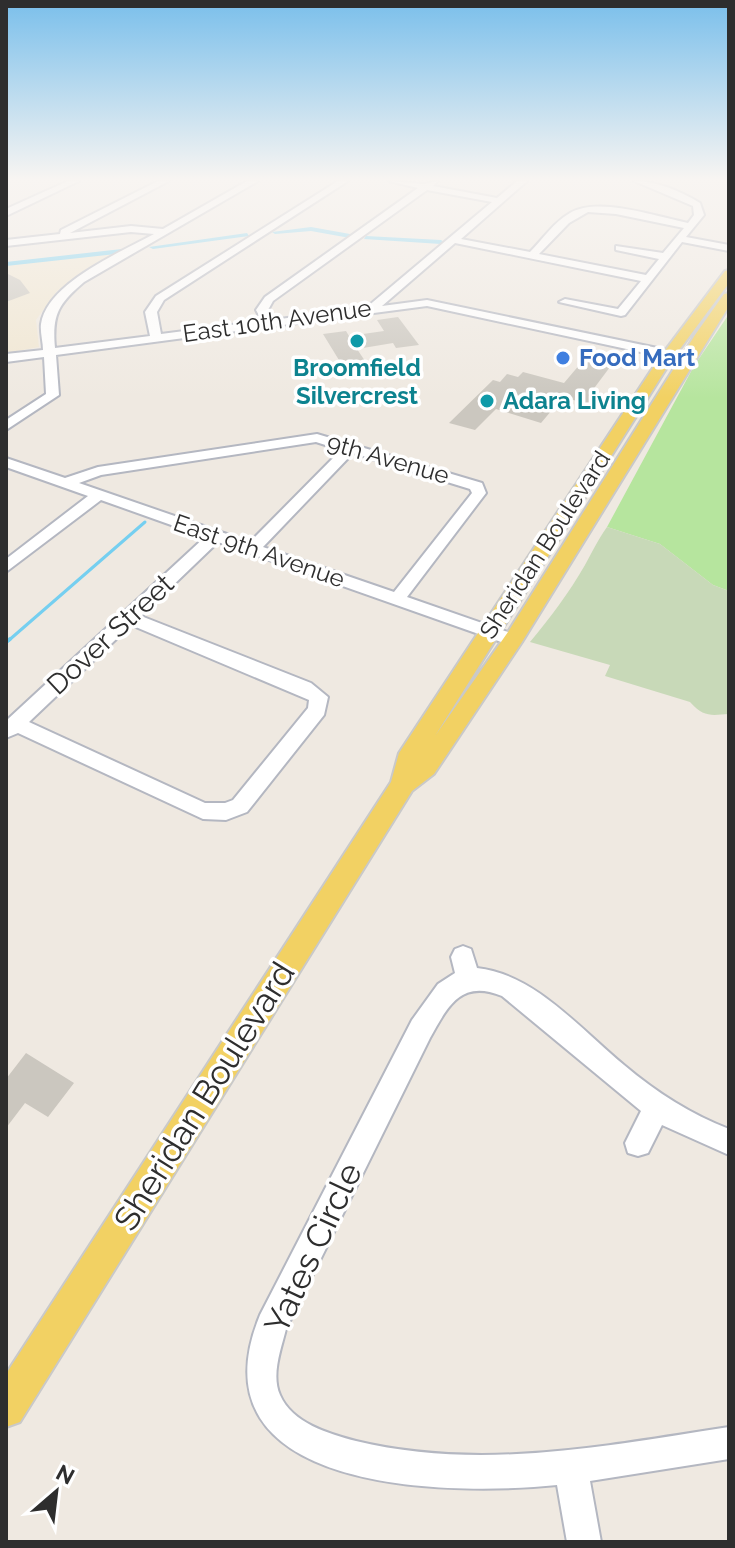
<svg xmlns="http://www.w3.org/2000/svg" width="735" height="1548" font-family="Raleway,sans-serif">
  <rect width="100%" height="100%" fill="#efe9e1"/>
  <path fill="#f0e6d1" d="M126,249L57,291L36,320L39,347L6,353V263Z"/>
  <path fill="#b6e59e" d="M729,314V591L713,585L660,544L607,527L694,366Z"/>
  <path fill="#c8d9b8" d="M607,527L660,544L713,585L729,591V714C712,715 704,718 690,702L605,676L610,665L530,642C550,618 569,593 585,565C592,552 598,540 607,527Z"/>
  <g fill="none" stroke-linecap="round" stroke-linejoin="round">
    <path stroke="#75cff0" stroke-width="3" d="M8,641L145,522"/>
    <path stroke="#75cff0" stroke-width="4" d="M6,642L10,639"/>
    <g fill="#75cff0" fill-rule="evenodd">
      <path d="M311,227L350,234L353,236L350,238L311,231L275,234L272,232Z"/>
      <path d="M247,233L249,236L153,249L149,247Z"/>
      <path d="M366,236L441,240L444,242L441,244L364,239Z"/>
      <path d="M122,249L125,253L6,266V262Z"/>
    </g>
  </g>
  <g fill="#cbc7bf">
    <path d="M6,273L20,280L30,293L6,302Z"/>
    <path d="M398,317L419,345L396,348L393,343L357,349L365,361L342,365L323,334L346,331L349,336L384,331L377,320Z"/>
    <path d="M586,357L613,363L592,391L601,393L591,405L563,397L541,423L496,409L475,430L449,423L493,380L500,382L507,374L518,377L523,372L564,383Z"/>
    <path d="M26,1053L74,1083L48,1117L25,1103L6,1128V1079Z"/>
  </g>
  <g fill="none" stroke-linecap="round" stroke-linejoin="round">
    <g stroke="#b4b7c1" stroke-width="4">
      <g id="minor">
        <path d="M68,181H79L6,216V209Z"/>
        <path d="M158,181H169L70,233L131,226L163,229L247,181H258L84,282C58,304 52,315 55,348L150,336L145,312L156,296L338,181H348L164,300L157,312L161,334L262,321L256,310L265,297L418,188L389,181L424,184L438,181L433,186L497,198L517,181H527L461,239L530,252C543,239 554,222 570,213C598,196 658,217 688,223L694,215L693,206L634,181C657,181 680,191 700,203L704,215L686,237L729,245V251L682,242L625,315L621,316L559,302L565,299L618,309L641,281L455,243L382,306L427,300L691,355L693,358L687,362L427,306L56,355L59,395L6,430V420L46,394L44,357L6,362V354L43,350C43,342 40,332 41,324C47,283 121,252 154,234L131,232L6,246V240L60,234L61,230ZM427,190L492,202L367,307L273,320L268,310L273,301ZM588,212L616,214L684,228L663,253L616,246V250L659,259L646,275L539,254L569,223Z"/>
        <path d="M317,434L482,483L486,493L407,597L519,636L522,640L519,644H507L218,542L141,616L311,683L328,697L324,715L247,812L226,820L203,819L18,733L6,738L8,719L205,537L101,500L6,572V559L88,496L6,467V458L65,478L98,467ZM316,442L341,450L250,542L79,483L101,475ZM353,453L470,489L472,493L394,592L263,547ZM131,625L309,700L308,708L233,800L225,803H205L29,722Z"/>
        <path d="M463,946L471,949L477,968C535,974 581,1030 624,1065C656,1092 690,1114 729,1129V1155L662,1125L648,1153L638,1156L628,1153L625,1143L641,1111L502,996C461,979 448,1006 430,1038L286,1329C281,1349 271,1375 280,1395C292,1423 329,1434 356,1441C480,1471 605,1446 729,1427V1459L590,1481L601,1542H567L557,1485C448,1496 187,1493 260,1315L412,1020L438,984L455,973L451,957L455,949Z"/>
      </g>
    </g>
    <g stroke="#c9c9c9" stroke-width="4">
      <path id="major" d="M729,270V283L671,361L435,736L508,632L695,335L724,294L729,293V306L522,642L434,774L412,791L20,1422L6,1427V1374L391,782L399,753L658,360L725,271Z"/>
    </g>
    <use href="#minor" fill="#fff" fill-rule="evenodd"/>
    <use href="#major" fill="#f2d163" fill-rule="evenodd"/>
  </g>
  <linearGradient id="sky" x2="0" y2="1"><stop stop-color="#7abfeb"/><stop offset="0.45" stop-color="#f8f5f2"/><stop offset="1" stop-color="#f8f5f2" stop-opacity="0"/></linearGradient>
  <rect width="735" height="398" fill="url(#sky)"/>
  <g fill="#0f9aa8" stroke="#fff" stroke-width="3">
    <circle cx="357" cy="341" r="8"/>
    <circle cx="487" cy="401" r="8"/>
  </g>
  <circle fill="#3f7fe0" stroke="#fff" stroke-width="3" cx="563" cy="358" r="8"/>
  <g text-anchor="middle" stroke-width="7" stroke-linejoin="round" paint-order="stroke">
    <g font-size="24" fill="#2e2e2e" stroke="#fff">
      <text transform="translate(277 321) rotate(-8)" y="8">East 10th Avenue</text>
      <text transform="translate(388 459) rotate(16)" y="8">9th Avenue</text>
      <text transform="translate(545 545) rotate(-57)" y="8">Sheridan Boulevard</text>
      <text transform="translate(259 551) rotate(19)" y="8">East 9th Avenue</text>
    </g>
    <g font-size="24" font-weight="bold" fill="#366cbe" stroke="#fff" text-anchor="start">
      <text x="579" y="366">Food Mart</text>
    </g>
    <g font-size="24" font-weight="bold" fill="#0d838f" stroke="#fff">
      <text x="357" y="376">Broomfield<tspan x="357" dy="28">Silvercrest</tspan></text>
      <text x="503" y="409" text-anchor="start">Adara Living</text>
    </g>
    <g font-size="28" fill="#2e2e2e" stroke="#fff">
      <text transform="translate(110 634) rotate(-43)" y="10">Dover Street</text>
    </g>
    <g font-size="34" fill="#2e2e2e" stroke="#fff">
      <text transform="translate(204 1096) rotate(-58)" y="12">Sheridan Boulevard</text>
      <text transform="translate(313 1248) rotate(-65)" y="12">Yates Circle</text>
    </g>
  </g>
  <rect width="735" height="1548" fill="none" stroke="#2e2e2e" stroke-width="16"/>
  <g transform="translate(56 1492) rotate(28)" stroke="#ffffff" stroke-width="6" paint-order="stroke">
  <path d="M0-6L14 30L0 20L-14 30Z" fill="#2e2e2e"/>
  <text y="-12" font-size="22" font-weight="bold" text-anchor="middle" fill="#2e2e2e">N</text>
  </g>
</svg>
